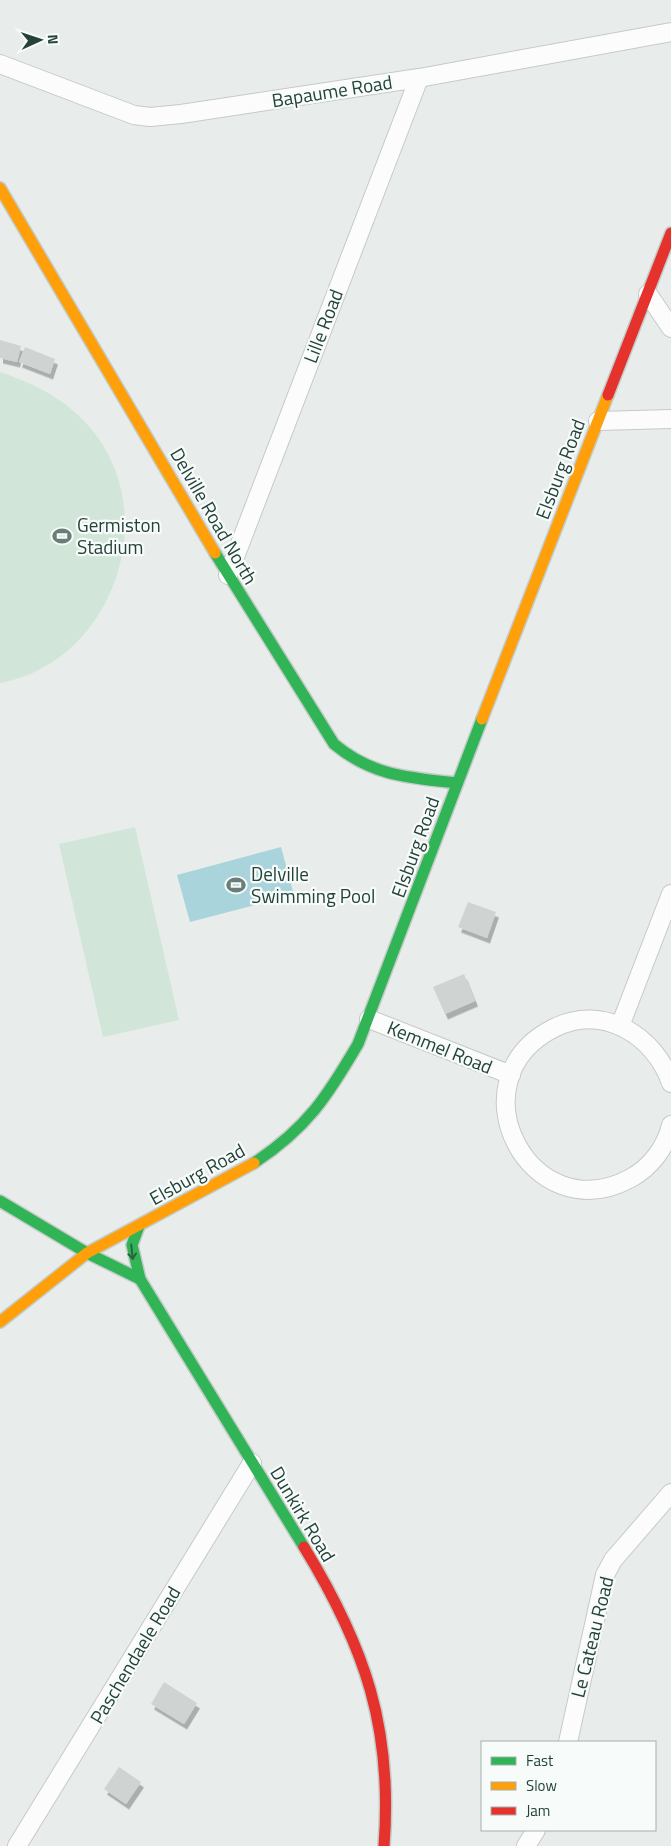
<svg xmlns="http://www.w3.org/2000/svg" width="671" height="1846" font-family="'Titillium Web',sans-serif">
  <defs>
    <filter id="shadow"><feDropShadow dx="3" dy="5.5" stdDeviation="0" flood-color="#0004"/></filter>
  </defs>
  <rect width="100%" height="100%" fill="#e8edeb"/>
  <g fill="#d1e6d8">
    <path d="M0,372C32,383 60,396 84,421C167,506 116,662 0,683Z"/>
    <path d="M135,827L179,1020L103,1037L59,844Z"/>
  </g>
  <path fill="#a9d4db" d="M281,847L294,895L190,922L177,875Z"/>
  <g fill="#cfd4d2" filter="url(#shadow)">
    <path d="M0,340L21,346L17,362L0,358Z"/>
    <path d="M25,347L55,359L50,374L19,362Z"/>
    <path d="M468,902L496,912L487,938L458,927Z"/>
    <path d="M464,974L475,1001L445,1014L433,987Z"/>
    <path d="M164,1682L197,1703L184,1724L151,1704Z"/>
    <path d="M119,1767L141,1782L126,1804L104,1789Z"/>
  </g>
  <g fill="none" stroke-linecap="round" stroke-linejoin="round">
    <g stroke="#c5cac8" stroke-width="20">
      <g id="street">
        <path d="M0,64L134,115L150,117L181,114L419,78L671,32"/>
        <path d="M648,294L671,328"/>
        <path d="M598,421L671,419"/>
        <path d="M228,575L419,78"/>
        <path d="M369,1019L511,1075"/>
        <path d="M620,1026L671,894"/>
        <path d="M671,1083C655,1036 603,1003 554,1028C451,1080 530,1233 631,1178C651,1167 666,1147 671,1125"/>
        <path d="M568,1742L605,1575L613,1560L671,1493"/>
        <path d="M17,1846L252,1463"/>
        <path d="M526,1846L536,1830"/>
      </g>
    </g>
    <g stroke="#c3cbc8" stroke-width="14">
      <g id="fast">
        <path d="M215,553L334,744C372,776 410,778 457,783"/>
        <path d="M254,1163C307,1128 327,1097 358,1044L482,719"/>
        <path d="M0,1201L87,1253L140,1279"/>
        <path d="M139,1226L132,1245L140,1279L304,1547"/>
      </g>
    </g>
    <g stroke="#c3cbc8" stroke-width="14">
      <g id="slow">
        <path d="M0,188L215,553"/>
        <path d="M482,719L608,395"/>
        <path d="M0,1322L87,1253L254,1163"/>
      </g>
    </g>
    <g stroke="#c3cbc8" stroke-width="14">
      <g id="jam">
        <path d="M608,395L671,233"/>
        <path d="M304,1547C365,1647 393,1728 384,1846"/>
      </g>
    </g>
    <use href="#street" stroke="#fcfcfc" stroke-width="18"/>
    <use href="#fast" stroke="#30b455" stroke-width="11"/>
    <use href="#slow" stroke="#ff9f0a" stroke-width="11"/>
    <use href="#jam" stroke="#e5322d" stroke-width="11"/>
  </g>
  <defs><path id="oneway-shaft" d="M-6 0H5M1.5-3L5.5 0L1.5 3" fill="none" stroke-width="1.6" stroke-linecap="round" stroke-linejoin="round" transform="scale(1.25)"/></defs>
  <use stroke="#286442" href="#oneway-shaft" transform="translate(132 1252) rotate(84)"/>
  <defs>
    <g id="stadium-bare" transform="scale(1.5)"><path d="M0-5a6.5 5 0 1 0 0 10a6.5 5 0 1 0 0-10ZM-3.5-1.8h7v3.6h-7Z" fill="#697e78" stroke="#f7fbf9" stroke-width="2.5" paint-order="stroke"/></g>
  </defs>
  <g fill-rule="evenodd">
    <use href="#stadium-bare" x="62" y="536"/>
    <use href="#stadium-bare" x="236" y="885"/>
  </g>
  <g text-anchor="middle" stroke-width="4.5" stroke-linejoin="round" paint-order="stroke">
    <g font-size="19" fill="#24423a" stroke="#f7fbf9">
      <text transform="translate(332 91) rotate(-9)" y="7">Bapaume Road</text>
      <text transform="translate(323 326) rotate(-69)" y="7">Lille Road</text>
      <text transform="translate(560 469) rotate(-69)" y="7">Elsburg Road</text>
      <text transform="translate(214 516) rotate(60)" y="7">Delville Road North</text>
      <text transform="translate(415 847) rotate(-70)" y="7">Elsburg Road</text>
      <text transform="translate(440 1047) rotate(22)" y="7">Kemmel Road</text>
      <text transform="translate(197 1174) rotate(-29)" y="7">Elsburg Road</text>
      <text transform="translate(303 1514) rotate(59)" y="7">Dunkirk Road</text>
      <text transform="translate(592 1637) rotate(-76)" y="7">Le Cateau Road</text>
      <text transform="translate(135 1655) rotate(-59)" y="7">Paschendaele Road</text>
    </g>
    <g font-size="19" fill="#24423a" stroke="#f7fbf9" text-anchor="start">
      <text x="77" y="532">Germiston<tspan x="77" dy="22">Stadium</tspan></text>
      <text x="251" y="881">Delville<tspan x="251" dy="22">Swimming Pool</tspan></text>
    </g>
  </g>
  <rect x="481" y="1741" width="175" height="90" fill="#f7fbf9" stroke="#a3b1ad"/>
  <rect x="491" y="1757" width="25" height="8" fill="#30b455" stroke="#a3b1ad"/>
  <text x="526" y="1766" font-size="15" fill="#24423a">Fast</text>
  <rect x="491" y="1782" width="25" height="8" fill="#ff9f0a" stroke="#a3b1ad"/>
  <text x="526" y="1791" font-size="15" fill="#24423a">Slow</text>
  <rect x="491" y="1807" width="25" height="8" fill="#e5322d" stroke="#a3b1ad"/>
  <text x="526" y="1816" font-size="15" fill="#24423a">Jam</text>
  <g transform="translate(40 40) rotate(87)" stroke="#f7fbf9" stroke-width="4" paint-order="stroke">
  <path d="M0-4L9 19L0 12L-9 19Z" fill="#24423a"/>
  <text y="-8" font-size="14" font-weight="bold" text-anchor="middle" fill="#24423a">N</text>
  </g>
</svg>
